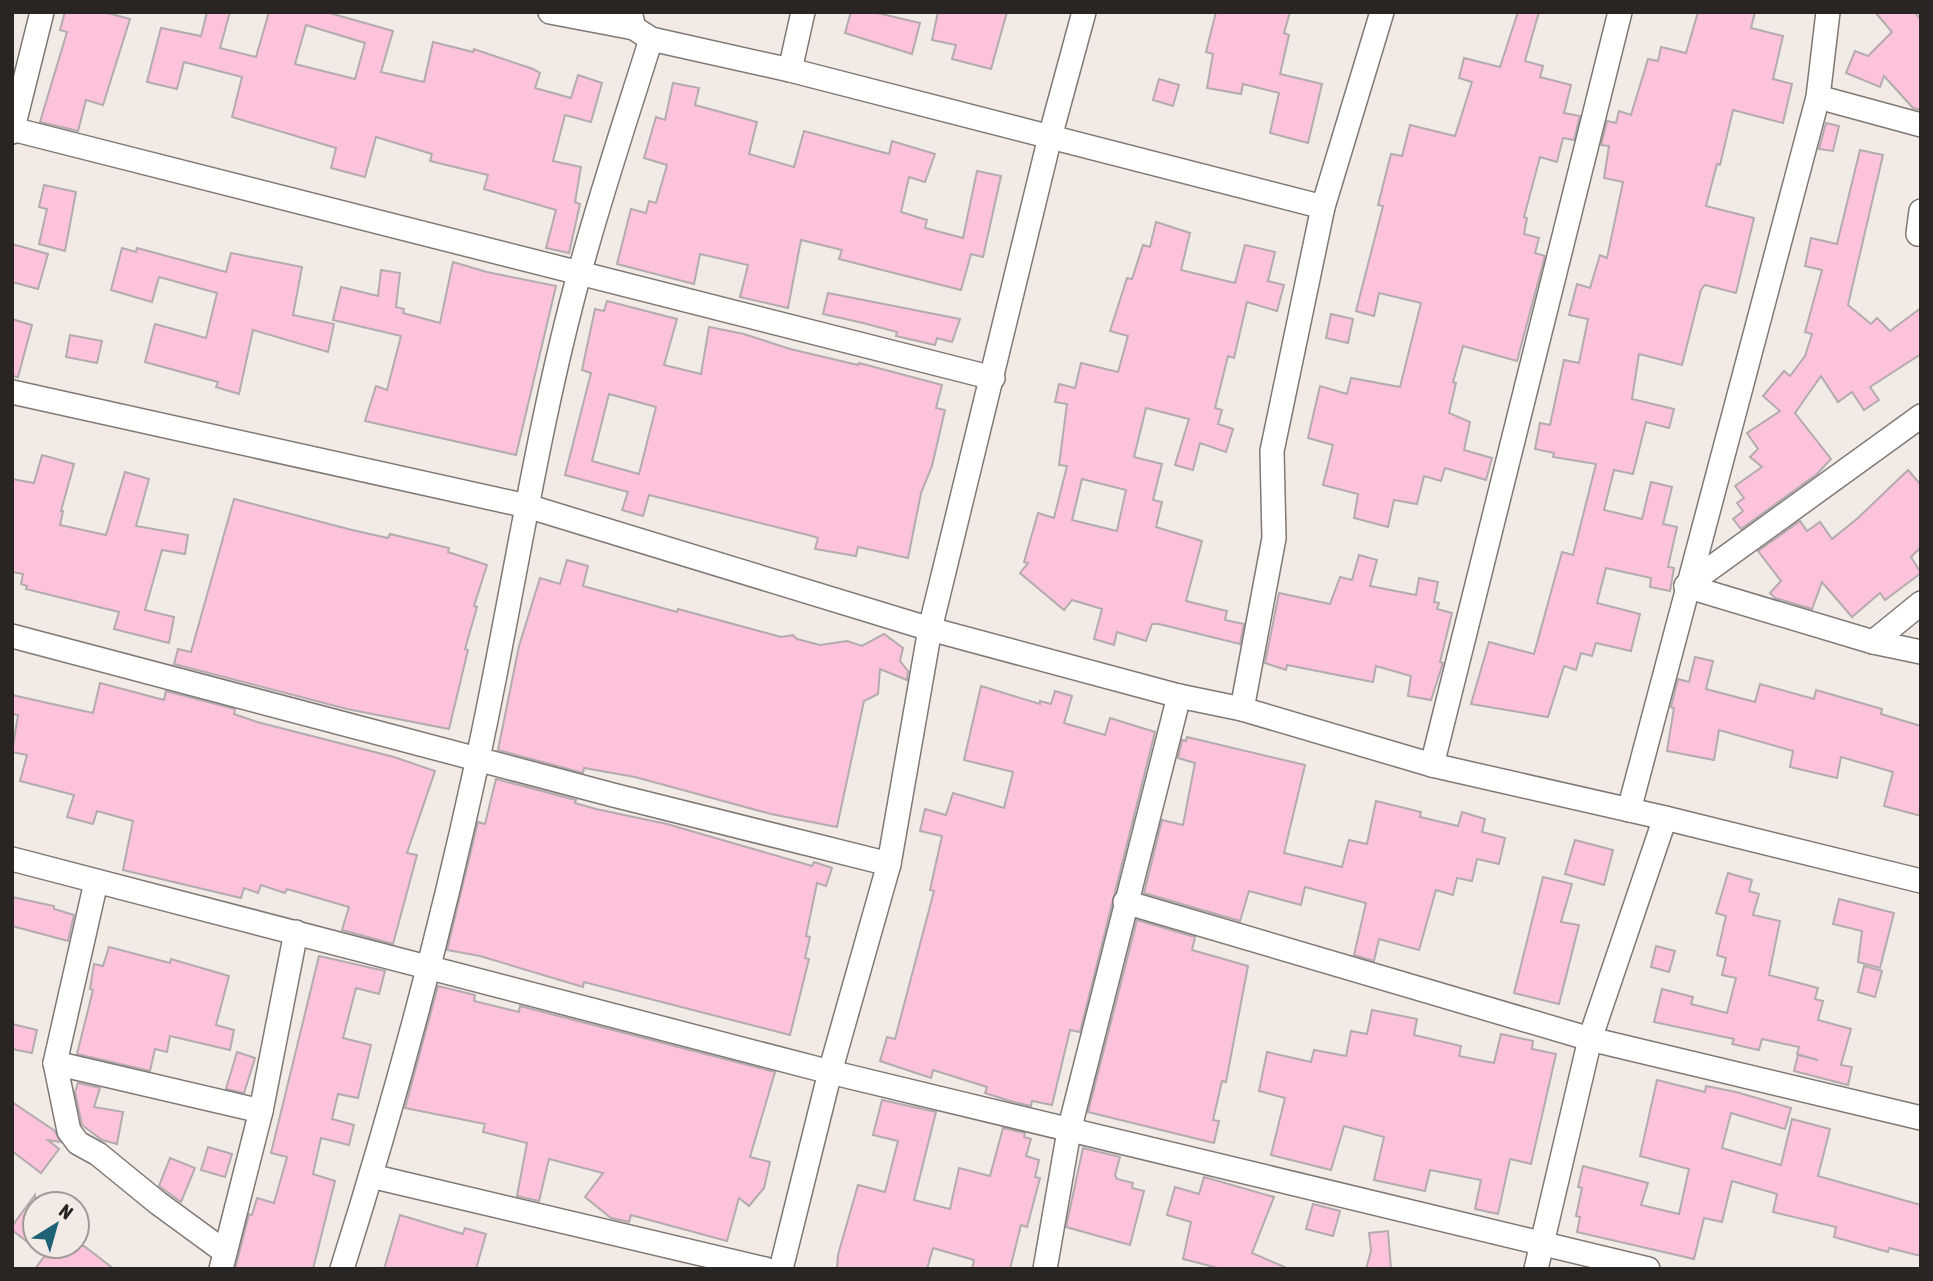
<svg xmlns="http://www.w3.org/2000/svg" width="1933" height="1281" font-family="'Asap Condensed',sans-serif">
  <rect width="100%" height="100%" fill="#f2eae5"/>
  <g fill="#fdc3dc" stroke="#b3abae" stroke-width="2" fill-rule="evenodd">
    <path d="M65,12H104L130,19L103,105L86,100L78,131L40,122L67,32L60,30Z"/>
    <path d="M207,12H230L220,48L256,57L269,12H326L393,31L381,72L424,82L433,42L473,52L474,49L533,69L540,73L535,88L571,98L578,75L602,83L591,122L565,115L553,161L581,167L575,202L580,204L569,253L546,248L556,210L484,189L488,175L430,161L432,154L376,137L365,177L331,168L336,148L232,117L242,77L184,62L177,89L147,82L161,28L201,36ZM306,25L365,43L355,79L295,64Z"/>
    <path d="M851,12H873L920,23L912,54L845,33Z"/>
    <path d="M938,12H1007L991,69L952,59L956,45L932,40Z"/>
    <path d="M1216,12H1290L1284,33L1289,35L1280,74L1322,84L1308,143L1270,133L1279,93L1243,84L1241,94L1207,88L1213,54L1206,52Z"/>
    <path d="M1518,12H1539L1525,61L1543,66L1540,77L1571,85L1564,113L1580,116L1574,140L1563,138L1557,162L1540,157L1524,217L1527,218L1524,234L1539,238L1535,253L1545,256L1517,361L1463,346L1453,382L1456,383L1449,413L1470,422L1464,450L1492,458L1486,480L1445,468L1441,481L1424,476L1417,504L1394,500L1388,527L1354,518L1358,494L1323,485L1333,445L1308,438L1320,386L1347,394L1351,378L1400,387L1421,303L1379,293L1374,316L1356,311L1383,206L1378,205L1391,154L1402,156L1410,125L1455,136L1472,82L1459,78L1464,58L1500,67Z"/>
    <path d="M1698,12H1755L1751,28L1783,36L1773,79L1792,84L1783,123L1733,110L1720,165L1717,164L1706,206L1754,218L1736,293L1705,285L1701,290L1682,365L1639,354L1632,399L1674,409L1669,428L1646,422L1633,474L1614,470L1604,510L1642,519L1651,482L1672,487L1663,524L1677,527L1668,567L1674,568L1670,591L1650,587L1651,578L1606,568L1597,603L1640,614L1631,651L1596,643L1592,656L1581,653L1576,670L1564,666L1548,717L1471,704L1489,642L1534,654L1562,552L1573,555L1596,464L1553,457L1554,453L1535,449L1540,423L1550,425L1564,360L1579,363L1588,319L1569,315L1577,284L1590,288L1600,255L1607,258L1623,182L1604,178L1609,146L1601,145L1607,121L1616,123L1619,111L1631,115L1648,59L1658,61L1661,47L1686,53Z"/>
    <path d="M1875,12H1914L1921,19V110L1913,108L1884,76L1880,87L1846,73L1855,51L1868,56L1892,32Z"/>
    <path d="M1159,79L1179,85L1173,106L1153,100Z"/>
    <path d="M673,83L699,88L695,105L757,122L749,154L794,167L804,131L889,154L892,141L935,154L925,182L909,177L901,212L927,220L925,228L963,238L977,171L1001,176L983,257L971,254L961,290L839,259L842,250L801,240L788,308L740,297L748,265L700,254L694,284L617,264L631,209L646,213L649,201L656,203L667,165L644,158L656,117L665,120Z"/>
    <path d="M1826,123L1839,126L1833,151L1819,149Z"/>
    <path d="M1860,150L1883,155L1848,305L1871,324L1877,318L1890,331L1921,308V354L1870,387L1879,400L1864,410L1852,392L1838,402L1821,376L1795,413L1831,459L1817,474L1741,529L1733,519L1743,511L1737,503L1744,498L1735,486L1762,467L1750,457L1758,449L1747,433L1780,411L1763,396L1784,371L1790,376L1805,356L1812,334L1805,332L1822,270L1805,266L1811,238L1837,244Z"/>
    <path d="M44,185L76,192L65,251L39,244L47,209L39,207Z"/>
    <path d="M1156,222L1190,233L1181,270L1235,283L1245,245L1275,252L1268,281L1284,285L1277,311L1247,302L1234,358L1228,356L1215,408L1222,410L1218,424L1233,429L1226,452L1200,443L1193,470L1175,465L1189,419L1146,408L1134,457L1162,464L1153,500L1162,502L1156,527L1202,541L1186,601L1227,611L1225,620L1244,624L1240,644L1159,624H1152L1146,641L1117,632L1114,645L1094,639L1102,609L1072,600L1064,610L1020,573L1028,563L1024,562L1038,513L1054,518L1067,466L1059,465L1067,404L1055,402L1059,384L1075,388L1081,363L1118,372L1128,336L1110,331L1127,278L1132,279L1143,245L1150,247ZM1082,479L1126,490L1117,531L1072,520Z"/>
    <path d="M12,244L48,254L38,289L12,282Z"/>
    <path d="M122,248L136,252L137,248L226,272L231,253L302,267L293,315L334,324L328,352L253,330L239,394L216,387L218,382L145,362L155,324L206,338L217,293L159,277L152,302L111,290Z"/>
    <path d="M453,262L487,272L556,286L516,455L365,421L376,386L387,390L401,336L333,320L341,287L378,296L381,270L400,273L396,307L404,309L403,313L440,323Z"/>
    <path d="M828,293L960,319L952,342L937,338L935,345L896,336L897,332L863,323L823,314Z"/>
    <path d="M607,301L677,319L664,365L701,374L709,327L744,334L790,349L858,365L859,363L942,385L936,408L945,410L932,466L921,493L908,558L858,547L856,556L815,549L818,538L812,536L649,495L643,516L622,510L628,492L565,475L591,373L582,370L595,309L604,311ZM609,394L656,407L639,474L592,461Z"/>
    <path d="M1331,314L1353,319L1348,343L1326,338Z"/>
    <path d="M12,319L32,325L18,377L12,376Z"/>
    <path d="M70,335L102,341L97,363L66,357Z"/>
    <path d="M42,455L74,464L61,511H63L60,525L106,535L125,472L149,479L136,526L188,535L185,554L162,550L145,610L174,617L169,643L114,629L119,612L26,589L27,586L21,584L23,574L12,572V479L34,483Z"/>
    <path d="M1908,470L1921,485V547L1911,557L1921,573L1885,600L1880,593L1852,617L1822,582L1812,609L1775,598L1770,593L1781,581L1758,551L1800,521L1807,531L1820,522L1832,539L1858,518Z"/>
    <path d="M234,499L352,530L388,538L390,534L449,548L448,552L487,565L474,606L477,607L465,649L468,650L449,729L347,709L174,664L178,649L191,652Z"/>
    <path d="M1359,555L1377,560L1370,586L1416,595L1419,578L1438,582L1434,602L1439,603L1437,609L1452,613L1440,662L1443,663L1431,700L1408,696L1411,676L1376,666L1373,682L1287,665L1286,670L1265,663L1279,593L1330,604L1340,577L1352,580Z"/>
    <path d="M567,560L588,566L583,586L677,612L678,609L781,637L793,635L797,639L820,645L847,641L862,646L884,634L903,648L900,661L908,671L907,680L880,669L878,694L864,701L837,827L771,814L635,777L584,768L583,773L498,750L519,646L540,578L560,584Z"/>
    <path d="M1695,657L1713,661L1706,689L1755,702L1760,684L1814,699L1816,690L1882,709L1881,714L1921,726V816L1884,806L1893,772L1841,757L1837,778L1790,767L1793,751L1719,730L1714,760L1667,751L1674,708L1671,707L1678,679L1689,682Z"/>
    <path d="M100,683L164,700L166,691L235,709L234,714L257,722L394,757L435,771L407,853L417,855L393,944L342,930L349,907L287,889L285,893L261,885L258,893L244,888L241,898L123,870L133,821L97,811L93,824L67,817L74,795L20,781L27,755L12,752L18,715L12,714V695L93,713Z"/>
    <path d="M981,686L1040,704V701L1051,704L1055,691L1072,696L1064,723L1105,735L1110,718L1155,732L1080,1032L1070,1030L1052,1105L1032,1101L1031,1106L1010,1101L985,1093L987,1087L933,1070L931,1078L880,1061L887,1037L895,1039L934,891L930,890L942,836L920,831L925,809L946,815L953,793L1004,808L1013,772L964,760Z"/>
    <path d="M1187,737L1305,765L1284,853L1342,867L1349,840L1367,844L1376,801L1421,812L1420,817L1458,826L1462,812L1485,819L1482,832L1505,838L1499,864L1477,859L1472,881L1457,878L1453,895L1436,890L1419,950L1379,939L1374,961L1354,955L1366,903L1305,887L1301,905L1249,891L1240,921L1144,893L1162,820L1183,825L1195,763L1178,758L1182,740L1186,741Z"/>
    <path d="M496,779L576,800L575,803L596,809L667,824L812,866L814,862L832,868L826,886L817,883L806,936L810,937L805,958L809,959L790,1035L584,982L583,987L480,956L447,950L478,822L485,824Z"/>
    <path d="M1575,840L1613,850L1604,885L1565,874Z"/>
    <path d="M1728,873L1752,880L1749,891L1759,894L1753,915L1780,921L1769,975L1818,988L1815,999L1823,1001L1818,1020L1851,1029L1841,1065L1852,1067L1848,1085L1794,1071L1798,1055L1818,1060L1797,1054L1799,1047L1762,1039L1759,1050L1732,1044L1734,1039L1654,1022L1662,989L1693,997L1691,1004L1727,1013L1736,978L1722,975L1726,958L1717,955L1726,916L1716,913Z"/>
    <path d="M1543,877L1572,884L1561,922L1579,925L1559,1004L1514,993Z"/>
    <path d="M12,897L54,906V909L74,915L68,941L12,926Z"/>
    <path d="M1839,899L1894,913L1880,968L1858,962L1862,931L1833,924Z"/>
    <path d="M1137,920L1195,937L1192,950L1248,966L1226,1082L1222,1081L1213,1120L1219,1121L1214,1143L1088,1112Z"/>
    <path d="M1656,946L1675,951L1669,972L1651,967Z"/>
    <path d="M109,947L170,963L171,959L229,976L216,1025L234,1030L230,1050L170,1036L167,1052L155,1049L150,1071L77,1054L93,990L90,989L94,964L103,966Z"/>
    <path d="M319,956L385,971L379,994L356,988L343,1038L371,1045L358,1098L338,1094L332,1119L354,1125L349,1145L321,1138L313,1174L335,1181L313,1269H235L249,1214L252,1215L257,1198L274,1203L287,1157L271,1153Z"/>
    <path d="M1864,966L1882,971L1875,997L1858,992Z"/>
    <path d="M438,986L475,995L474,1001L519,1012L520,1006L775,1072L750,1157L770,1162L764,1188L749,1206L739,1198L727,1241L631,1215L629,1222L611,1218L585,1197L603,1173L549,1159L539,1201L517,1196L527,1143L483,1132L485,1124L405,1108Z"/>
    <path d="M1372,1010L1417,1019L1414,1035L1461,1046L1459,1056L1494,1063L1501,1034L1533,1041L1532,1049L1556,1054L1531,1164L1510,1159L1498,1214L1475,1209L1481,1180L1430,1170L1425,1191L1374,1180L1384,1137L1344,1126L1331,1170L1271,1155L1285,1098L1259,1091L1267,1052L1311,1062L1314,1050L1346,1056L1351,1031L1367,1034Z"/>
    <path d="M12,1024L37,1030L32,1053L12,1049Z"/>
    <path d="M237,1052L255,1058L244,1093L226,1089Z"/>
    <path d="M1657,1080L1705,1092L1706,1086L1736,1092L1791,1108L1785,1129L1731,1113L1722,1148L1781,1165L1792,1119L1830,1129L1818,1176L1921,1205V1256L1889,1248L1888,1252L1834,1237L1836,1227L1773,1212L1777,1194L1732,1181L1722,1222L1704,1218L1694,1259L1577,1232L1580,1217L1576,1216L1582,1188L1578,1187L1583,1166L1648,1183L1641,1205L1679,1214L1689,1169L1640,1156Z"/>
    <path d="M78,1083L100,1088L94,1107L123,1112L117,1144L102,1140L82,1125L75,1092Z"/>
    <path d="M882,1100L936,1112L914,1200L950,1209L959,1168L990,1176L1003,1128L1025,1133L1024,1137L1031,1139L1026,1156L1039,1160L1035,1177L1040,1178L1027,1227L1021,1225L1010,1269H972L974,1260L933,1248L927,1269H837L838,1255L858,1185L885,1192L898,1141L873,1135Z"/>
    <path d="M12,1102L55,1131L60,1142L48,1140L59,1149L41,1173L12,1151Z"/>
    <path d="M208,1147L232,1154L225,1177L201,1170Z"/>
    <path d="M1083,1148L1120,1157L1115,1175L1117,1179L1133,1183L1132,1188L1144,1191L1130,1245L1066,1227Z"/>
    <path d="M170,1158L195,1168L181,1202L159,1186Z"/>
    <path d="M1204,1177L1274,1197L1252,1253L1289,1269H1222L1183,1259L1191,1222L1167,1215L1175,1187L1199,1194Z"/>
    <path d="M35,1195V1248L12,1230V1226Z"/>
    <path d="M1313,1204L1340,1211L1333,1236L1306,1229Z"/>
    <path d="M400,1215L463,1234L465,1228L486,1234L476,1269H384Z"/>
    <path d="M1388,1231L1391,1269H1366L1371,1251L1369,1233Z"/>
    <path d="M52,1246H84L114,1269H35Z"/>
  </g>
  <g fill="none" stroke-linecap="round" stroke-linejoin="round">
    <g stroke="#7f7874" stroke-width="26">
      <g id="minor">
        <path d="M550,12L634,28"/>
        <path d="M630,12L634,28L651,39L790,70L1323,207"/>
        <path d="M790,70L803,12"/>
        <path d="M1818,97L1921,125"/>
        <path d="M12,129L993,378"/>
        <path d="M12,132L42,12"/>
        <path d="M1918,234L1921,211"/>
        <path d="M12,392L527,506L930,629L1179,696L1242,709L1432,765L1665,818L1921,881"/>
        <path d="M1686,586L1921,416"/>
        <path d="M1686,586L1873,642L1921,652"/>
        <path d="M12,636L613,795L889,864"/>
        <path d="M1873,642L1921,603"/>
        <path d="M1242,709L1274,538L1272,451L1323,207L1382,12"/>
        <path d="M1432,765L1620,12"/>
        <path d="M1629,810L1818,97L1828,12"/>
        <path d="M12,859L830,1072L1648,1269"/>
        <path d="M96,882L55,1063L69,1131L78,1143L98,1154L158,1203L225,1252"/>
        <path d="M1125,902L1590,1039L1921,1118"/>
        <path d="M55,1063L261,1111"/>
        <path d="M371,1176L765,1269"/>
        <path d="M221,1269L261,1111L296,932"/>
        <path d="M342,1269C395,1101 441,930 478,758C513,596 536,431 580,271C601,193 627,116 651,39"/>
        <path d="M781,1269L830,1072L889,864L930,629L1050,137L1084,12"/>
        <path d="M1045,1269L1069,1131L1179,696"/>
        <path d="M1536,1269L1590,1039L1665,818"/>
      </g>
    </g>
    <use href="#minor" stroke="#fff" stroke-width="23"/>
  </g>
  <rect width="1933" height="1281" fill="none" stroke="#282523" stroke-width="28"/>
  <g transform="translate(56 1225) rotate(37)"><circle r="33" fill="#f2eae5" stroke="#a19b97" stroke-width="2"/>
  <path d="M0-5L12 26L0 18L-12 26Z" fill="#1f6275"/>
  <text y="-10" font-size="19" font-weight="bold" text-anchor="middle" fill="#282523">N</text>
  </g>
</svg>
